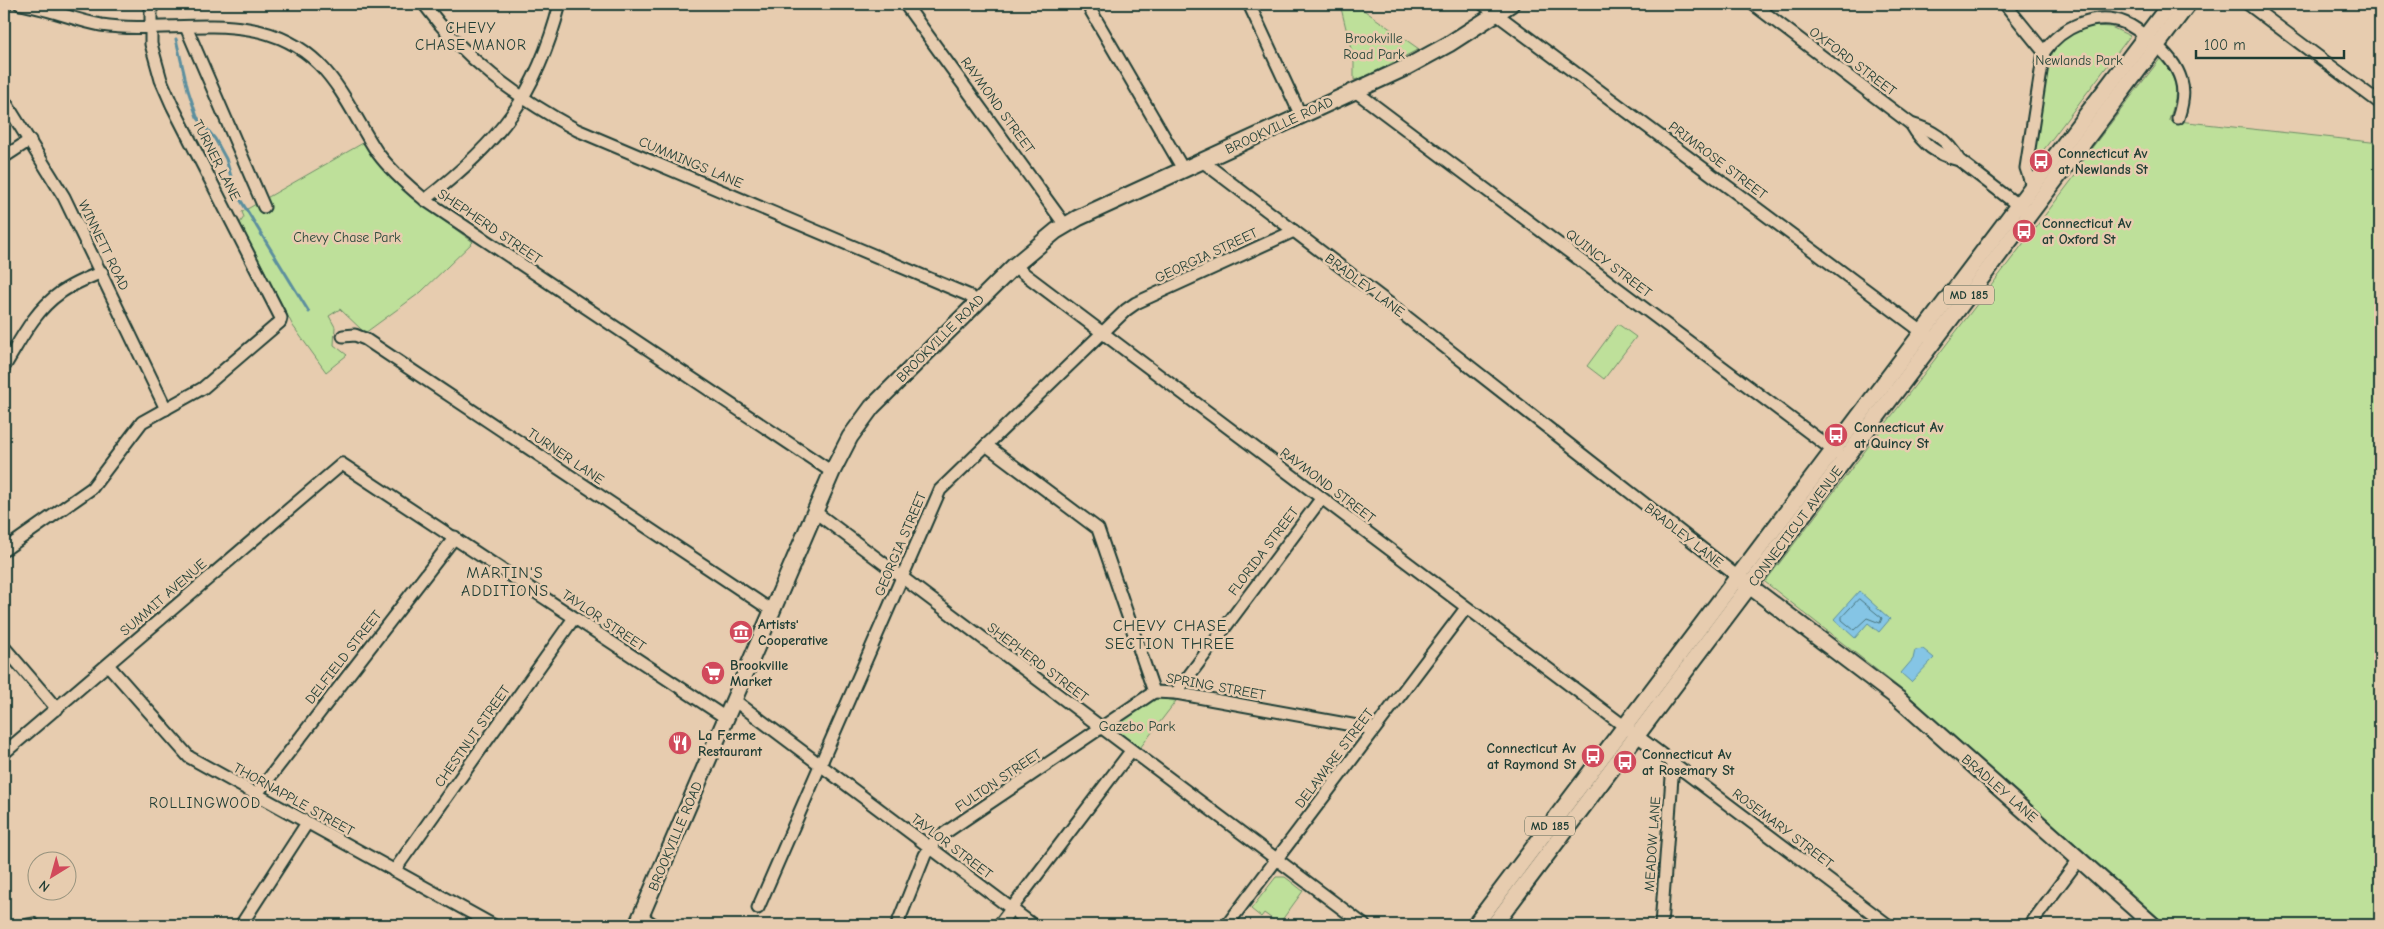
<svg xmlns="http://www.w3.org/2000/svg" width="2384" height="929" font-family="'Comic Neue',sans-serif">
  <rect width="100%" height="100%" fill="#e7ccaf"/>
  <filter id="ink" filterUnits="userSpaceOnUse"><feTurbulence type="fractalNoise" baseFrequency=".02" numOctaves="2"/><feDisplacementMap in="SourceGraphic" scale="10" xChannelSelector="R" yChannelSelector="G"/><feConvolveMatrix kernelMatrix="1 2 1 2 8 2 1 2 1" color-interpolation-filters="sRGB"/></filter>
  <g filter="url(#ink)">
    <g fill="#bee09a" stroke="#6e8e67">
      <path d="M1340,4H1355L1419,49L1365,77L1354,80V61Z"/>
      <path d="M2094,26L2111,27L2130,36L2032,165C2036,137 2042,69 2055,48C2063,35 2080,28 2094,26Z"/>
      <path d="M2160,59C2180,81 2178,94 2169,120L2380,143V925H2167L1906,693L1765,582L2084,164L2081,162Z"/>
      <path d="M363,143L392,179L411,197L473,242L421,292L365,333L340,309L329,316L335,327L334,345L347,355L326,372L293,326L240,223L244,217L242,212Z"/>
      <path d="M1618,324L1636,337L1604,379L1587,366Z"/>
      <path d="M1155,697L1176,701L1140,748L1118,731L1116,722Z"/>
      <path d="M1276,877H1285L1303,891L1279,924L1264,913L1261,917L1251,909Z"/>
    </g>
    <g fill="#85c5e5" stroke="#5c8f9e">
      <path d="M1859,591L1890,619L1879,632L1868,623L1855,638L1834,619Z"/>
      <path d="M1923,649L1934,658L1911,682L1901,673L1913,659L1915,650Z"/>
    </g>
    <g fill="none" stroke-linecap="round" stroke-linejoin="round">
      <path stroke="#48737b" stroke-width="1" d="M1859,599L1882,618L1880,623L1867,618L1854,630L1842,620V617Z"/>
      <path stroke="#5c8f9e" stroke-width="3" d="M176,39L188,90L197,117L215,139L226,159L235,191L309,312"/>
      <g stroke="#1f3d34" stroke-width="15">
        <g id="minor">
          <path d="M4,4H6"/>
          <path d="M20,4C48,8 73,20 101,25C174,36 259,4 319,64C343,88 358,123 377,152C390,170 408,186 425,200L832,472"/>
          <path d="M424,4C465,60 516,97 577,130L968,295L976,301"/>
          <path d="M905,4L1065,225"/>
          <path d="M1087,4L1183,169"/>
          <path d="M1249,4L1301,116"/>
          <path d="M1483,4L1929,337"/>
          <path d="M1753,4L1911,124C1933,130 1947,140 1959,160L2024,210"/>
          <path d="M2005,4L2044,52"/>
          <path d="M2248,4L2380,103"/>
          <path d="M186,27L264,207"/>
          <path d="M1355,91L1838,454"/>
          <path d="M4,100L64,197L166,409"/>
          <path d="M1911,124C1923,145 1936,154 1959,160"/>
          <path d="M4,157L30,140"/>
          <path d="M1202,161L1399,311L1738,577"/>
          <path d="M2032,186L2026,168L2044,52C2061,27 2096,11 2125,23C2135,27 2143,34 2151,41C2164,51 2176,63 2181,80C2185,92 2182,106 2178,118"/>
          <path d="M425,200C500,141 536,97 560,4"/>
          <path d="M1014,266L1888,925"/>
          <path d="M343,336L355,335L365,339L771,610"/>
          <path d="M4,367C20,341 34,311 60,293C72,284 88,278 102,272"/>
          <path d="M986,445L1098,529L1154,692L1176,693L1374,729"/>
          <path d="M814,511L1364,925"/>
          <path d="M4,550L92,488L142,422L203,388L280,322L281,318L172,105L161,80L151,44V4"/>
          <path d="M4,647L57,709"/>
          <path d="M108,665L189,757L493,925"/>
          <path d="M1176,693L1321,499"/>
          <path d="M734,700L1033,925"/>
          <path d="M4,753L342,464L726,718"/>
          <path d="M256,795L455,537"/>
          <path d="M394,871L574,618"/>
          <path d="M758,908L940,490L1126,310L1136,303L1294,231"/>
          <path d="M641,916L654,925"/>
          <path d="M28,925L33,924"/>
          <path d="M241,925L307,823"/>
          <path d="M897,925L925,855L936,839L1154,692"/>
          <path d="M999,925L1131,751"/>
          <path d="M1227,925L1466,608"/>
          <path d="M1661,925L1673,764"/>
          <path d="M2030,925L2080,858"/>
        </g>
      </g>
      <g stroke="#1f3d34" stroke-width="19">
        <g id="major">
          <path d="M1743,581L1900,700L2153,925"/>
          <path d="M637,925L832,472L850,437L872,407L1014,266L1056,231L1078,218L1405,68L1449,44L1511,4"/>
          <path d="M1475,925L2170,4"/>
          <path d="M1494,925L2188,4"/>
        </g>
      </g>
      <use href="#minor" stroke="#e7ccaf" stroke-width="11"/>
      <use href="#major" stroke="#e7ccaf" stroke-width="15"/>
    </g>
  </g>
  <defs>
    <g id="bus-disc" transform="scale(1.25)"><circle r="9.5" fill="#d1495b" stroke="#e7ccaf"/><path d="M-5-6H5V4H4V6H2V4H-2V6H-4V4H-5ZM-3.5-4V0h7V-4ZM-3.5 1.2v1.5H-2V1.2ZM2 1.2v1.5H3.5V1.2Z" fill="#fff"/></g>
    <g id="museum-disc" transform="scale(1.25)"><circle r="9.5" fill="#d1495b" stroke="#e7ccaf"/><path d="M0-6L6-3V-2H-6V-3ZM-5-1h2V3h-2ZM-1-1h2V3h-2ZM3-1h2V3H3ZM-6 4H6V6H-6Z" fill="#fff"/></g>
    <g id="supermarket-disc" transform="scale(1.25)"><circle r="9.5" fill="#d1495b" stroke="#e7ccaf"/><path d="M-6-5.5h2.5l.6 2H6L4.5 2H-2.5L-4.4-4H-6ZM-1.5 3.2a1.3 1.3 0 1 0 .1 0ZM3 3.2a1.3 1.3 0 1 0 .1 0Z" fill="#fff"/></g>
    <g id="restaurant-disc" transform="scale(1.25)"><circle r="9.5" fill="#d1495b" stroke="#e7ccaf"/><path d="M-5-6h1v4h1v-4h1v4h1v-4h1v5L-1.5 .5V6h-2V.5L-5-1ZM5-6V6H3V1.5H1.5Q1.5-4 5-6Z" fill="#fff"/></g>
  </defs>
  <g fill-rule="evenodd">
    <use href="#bus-disc" x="2041" y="161"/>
    <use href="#bus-disc" x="2024" y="231"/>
    <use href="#bus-disc" x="1836" y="435"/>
    <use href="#museum-disc" x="741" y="632"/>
    <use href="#supermarket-disc" x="713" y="673"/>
    <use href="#restaurant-disc" x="680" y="743"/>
    <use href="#bus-disc" x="1593" y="756"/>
    <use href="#bus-disc" x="1625" y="762"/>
  </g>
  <g text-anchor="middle" stroke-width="5" stroke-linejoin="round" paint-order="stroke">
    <g fill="#e7ccaf" stroke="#5b6859" stroke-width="1">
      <rect x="1944" y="285.5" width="50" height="19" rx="4"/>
      <rect x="1525" y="816.5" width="50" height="19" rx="4"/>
    </g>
    <g font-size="12" font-weight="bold" fill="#1f3d34">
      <text x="1969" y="299">MD 185</text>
      <text x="1550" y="830">MD 185</text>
    </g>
    <g font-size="14" fill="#274539" stroke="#e7ccaf">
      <text x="1374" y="43">Brookville<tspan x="1374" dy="16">Road Park</tspan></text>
      <text x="2079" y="65">Newlands Park</text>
      <text x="347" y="242">Chevy Chase Park</text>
      <text x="1137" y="731">Gazebo Park</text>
    </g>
    <g font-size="14" fill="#1f3d34" stroke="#e7ccaf">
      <text transform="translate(1853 61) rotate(37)" y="5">OXFORD STREET</text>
      <text transform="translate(998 105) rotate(54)" y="5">RAYMOND STREET</text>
      <text transform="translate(1279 125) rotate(-25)" y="5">BROOKVILLE ROAD</text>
      <text transform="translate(217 160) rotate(63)" y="5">TURNER LANE</text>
      <text transform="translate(1718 160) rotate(37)" y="5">PRIMROSE STREET</text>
      <text transform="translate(691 162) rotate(23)" y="5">CUMMINGS LANE</text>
      <text transform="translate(490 226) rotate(34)" y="5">SHEPHERD STREET</text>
      <text transform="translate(104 245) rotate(64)" y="5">WINNETT ROAD</text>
      <text transform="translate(1206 255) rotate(-25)" y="5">GEORGIA STREET</text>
      <text transform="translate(1609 263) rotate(37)" y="5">QUINCY STREET</text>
      <text transform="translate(1365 285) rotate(37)" y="5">BRADLEY LANE</text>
      <text transform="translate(940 338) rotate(-45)" y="5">BROOKVILLE ROAD</text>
      <text transform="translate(566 456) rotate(34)" y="5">TURNER LANE</text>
      <text transform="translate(1328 485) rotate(37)" y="5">RAYMOND STREET</text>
      <text transform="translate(1795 526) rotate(-53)" y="5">CONNECTICUT AVENUE</text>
      <text transform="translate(1684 535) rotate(38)" y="5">BRADLEY LANE</text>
      <text transform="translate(900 544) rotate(-67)" y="5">GEORGIA STREET</text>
      <text transform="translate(1263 551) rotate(-53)" y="5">FLORIDA STREET</text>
      <text transform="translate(163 597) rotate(-41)" y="5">SUMMIT AVENUE</text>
      <text transform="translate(604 620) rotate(34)" y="5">TAYLOR STREET</text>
      <text transform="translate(343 657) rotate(-52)" y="5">DELFIELD STREET</text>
      <text transform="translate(1038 662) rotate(37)" y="5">SHEPHERD STREET</text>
      <text transform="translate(1216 686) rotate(10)" y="5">SPRING STREET</text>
      <text transform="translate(472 736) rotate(-55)" y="5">CHESTNUT STREET</text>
      <text transform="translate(1334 758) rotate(-53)" y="5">DELAWARE STREET</text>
      <text transform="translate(998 780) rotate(-34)" y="5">FULTON STREET</text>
      <text transform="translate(2000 788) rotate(41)" y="5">BRADLEY LANE</text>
      <text transform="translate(294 799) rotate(29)" y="5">THORNAPPLE STREET</text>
      <text transform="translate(1783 828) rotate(37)" y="5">ROSEMARY STREET</text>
      <text transform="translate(675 836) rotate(-67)" y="5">BROOKVILLE ROAD</text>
      <text transform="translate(1652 844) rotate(-86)" y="5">MEADOW LANE</text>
      <text transform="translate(952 846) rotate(37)" y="5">TAYLOR STREET</text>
    </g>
    <g font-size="14" font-weight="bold" fill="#1f3d34" stroke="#e7ccaf" text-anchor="start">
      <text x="2058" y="158">Connecticut Av<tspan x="2058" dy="16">at Newlands St</tspan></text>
      <text x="2042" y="228">Connecticut Av<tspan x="2042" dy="16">at Oxford St</tspan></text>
      <text x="1854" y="432">Connecticut Av<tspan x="1854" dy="16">at Quincy St</tspan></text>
      <text x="758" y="629">Artists'<tspan x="758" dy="16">Cooperative</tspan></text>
      <text x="730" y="670">Brookville<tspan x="730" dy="16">Market</tspan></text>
      <text x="698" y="740">La Ferme<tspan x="698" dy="16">Restaurant</tspan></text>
      <text x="1576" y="753" text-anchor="end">Connecticut Av<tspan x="1576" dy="16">at Raymond St</tspan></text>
      <text x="1642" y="759">Connecticut Av<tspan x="1642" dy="16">at Rosemary St</tspan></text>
    </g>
    <g font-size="15" letter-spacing="1" fill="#1f3d34" stroke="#e7ccaf">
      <text x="471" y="33">CHEVY<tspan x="471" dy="17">CHASE MANOR</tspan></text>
      <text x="205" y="808">ROLLINGWOOD</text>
    </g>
    <g font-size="16" letter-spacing="1" fill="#1f3d34" stroke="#e7ccaf">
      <text x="505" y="578">MARTIN'S<tspan x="505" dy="18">ADDITIONS</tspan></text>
      <text x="1170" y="631">CHEVY CHASE<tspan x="1170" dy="18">SECTION THREE</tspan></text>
    </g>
  </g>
  <rect width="2384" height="929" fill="none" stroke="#e7ccaf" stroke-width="20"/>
  <rect x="10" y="10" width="2364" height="909" fill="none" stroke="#1f3d34" stroke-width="2" filter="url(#ink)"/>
  <g transform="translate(52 876) rotate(217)"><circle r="24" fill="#e7ccaf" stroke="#97937e"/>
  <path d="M0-4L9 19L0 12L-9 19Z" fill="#d1495b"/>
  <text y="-8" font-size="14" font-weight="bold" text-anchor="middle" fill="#1f3d34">N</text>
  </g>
  <path d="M2196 50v8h148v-8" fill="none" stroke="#1f3d34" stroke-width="2.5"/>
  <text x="2204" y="50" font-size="15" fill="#1f3d34" stroke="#e7ccaf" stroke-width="4" paint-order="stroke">100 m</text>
</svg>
